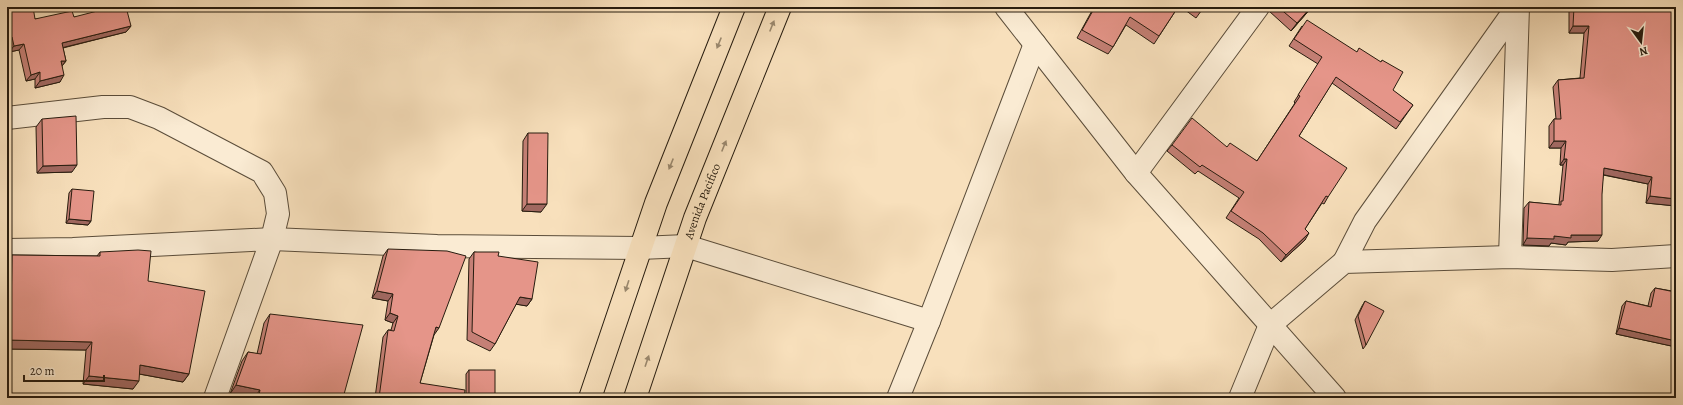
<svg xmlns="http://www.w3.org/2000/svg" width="1683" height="405" font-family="Alegreya,serif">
  <rect width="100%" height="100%" fill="#f8e0bc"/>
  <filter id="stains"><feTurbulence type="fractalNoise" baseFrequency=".005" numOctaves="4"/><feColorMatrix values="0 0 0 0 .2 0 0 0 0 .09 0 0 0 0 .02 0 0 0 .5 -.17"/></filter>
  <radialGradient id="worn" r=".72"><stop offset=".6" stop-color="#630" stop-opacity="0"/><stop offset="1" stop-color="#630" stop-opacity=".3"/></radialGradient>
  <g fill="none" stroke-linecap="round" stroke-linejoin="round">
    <g stroke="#5b4d3a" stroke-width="24">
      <g id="minor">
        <path d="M1006,7L1136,173L1335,398"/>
        <path d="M7,118L103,107H130L159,118L262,172L275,193L278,214L272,239L215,398"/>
        <path d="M1136,173L1258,7"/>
        <path d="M7,250L73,249L272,239L437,246L640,248L686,246L929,321"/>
        <path d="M1510,257L1518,7"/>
        <path d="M1344,262L1365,221L1517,7"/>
        <path d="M898,398L929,321L1035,44"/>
        <path d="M1240,398L1270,325L1344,262L1510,257L1612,260L1676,256"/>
      </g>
    </g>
    <g stroke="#271c0f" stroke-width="24">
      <g id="major">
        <path d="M590,398L656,203L734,7"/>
        <path id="s1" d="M635,398L695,218L780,7"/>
      </g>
    </g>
    <use href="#minor" stroke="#faebd3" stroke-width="22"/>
    <use href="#major" stroke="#f8e0bc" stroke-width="22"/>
  </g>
  <g fill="#c58076" stroke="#271c0f">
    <path d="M7,7L35,19L74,17L131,26L126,32L63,48L66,61L62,66L60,82L35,88V79L26,81L19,50L9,52L7,44Z"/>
    <path d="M1094,7H1178L1154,44L1126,25L1113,47L1108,54L1077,38Z"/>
    <path d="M1181,7H1204L1196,18Z"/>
    <path d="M1269,7H1312L1291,31L1269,11Z"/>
    <path d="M1569,7H1676V206L1646,203L1648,184L1603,175L1598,241L1568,242L1566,245L1551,243L1549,246L1523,245L1524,208L1529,202L1558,205L1559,204L1563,165H1560L1561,148H1549V126L1554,119H1556L1553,87L1558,80L1580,78L1584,33H1569Z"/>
    <path d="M1302,26L1413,105L1396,129L1332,83L1299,136L1328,197L1324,204L1322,203L1305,229V240L1281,262L1259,239L1226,218L1239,198L1198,171L1195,174L1167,151L1172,145L1227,147L1257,161L1295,103L1294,102L1318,64L1289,46Z"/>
    <path d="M42,119L72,172L37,173L36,127Z"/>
    <path d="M528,133L541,212L522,211L523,141Z"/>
    <path d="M72,189L91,221L88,225L66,223L69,193Z"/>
    <path d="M388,249L434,335L420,383L464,398H375L383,337L388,330H391L393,323L385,320L388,301L372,298L383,256Z"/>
    <path d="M100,252L148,281L189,374L183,382L139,374L133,389L83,384L86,350L7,349V262L12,255L97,256Z"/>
    <path d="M474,252L498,256L532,299L527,306L516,304L495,344L490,351L467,340L469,259Z"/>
    <path d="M1676,277V347L1616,334L1622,306L1626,301L1648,306L1651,293L1655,288L1672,291L1674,280Z"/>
    <path d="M1365,301L1366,345L1363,349L1355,320L1362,306Z"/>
    <path d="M270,314L343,398H252L230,394L242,361L248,352L257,354L264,323Z"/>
    <path d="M469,370L495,398H466V374Z"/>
  </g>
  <g fill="#a06860" stroke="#271c0f">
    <path d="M1311,7H1312L1291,31L1297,23Z"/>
    <path d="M131,26L126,32L57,49L62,43Z"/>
    <path d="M1573,26H1589L1584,33H1569Z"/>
    <path d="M12,37L7,44V38Z"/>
    <path d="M24,44L19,50L9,52L14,46Z"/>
    <path d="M61,61H66L61,67Z"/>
    <path d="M40,72L35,79L26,81L31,75Z"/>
    <path d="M64,75L60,82L35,88L40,81Z"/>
    <path d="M1554,141H1566L1561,148H1549Z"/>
    <path d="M1564,159H1567L1563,165H1560Z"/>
    <path d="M77,165L72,172L37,173L43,166Z"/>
    <path d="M1604,168L1652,177L1648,184L1600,174Z"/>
    <path d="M1650,196L1676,199V206L1646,203Z"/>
    <path d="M527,204H547L541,212L522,211Z"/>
    <path d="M69,219L91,221L88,225L66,223Z"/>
    <path d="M1309,233L1305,240L1281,262L1286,255Z"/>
    <path d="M1571,235H1602L1598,241L1568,242L1566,245L1551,243L1549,246L1523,245L1527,238Z"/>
    <path d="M377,291L393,294L388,301L372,298Z"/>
    <path d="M520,297L532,299L527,306L515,304Z"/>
    <path d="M390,313L398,316L393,323L385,320Z"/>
    <path d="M436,327L439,328L434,335L431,334Z"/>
    <path d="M1619,328L1676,341V347L1616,334Z"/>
    <path d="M7,340L92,342L86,350L7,349Z"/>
    <path d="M140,365L189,374L183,382L134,373Z"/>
    <path d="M89,376L139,381L133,389L83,384Z"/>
    <path d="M236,385L260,390L254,398L230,394Z"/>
    <path d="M259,395L275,398H257Z"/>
  </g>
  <g fill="#e59589" stroke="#271c0f">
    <path d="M7,7H33L35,19L72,11L74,17L113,7H126L131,26L62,43L66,61H61L64,75L40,81V72L31,75L24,44L14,46L12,37L7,38Z"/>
    <path d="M1095,7H1178L1159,36L1130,17L1113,47L1082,30Z"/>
    <path d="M1196,7H1203L1201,10Z"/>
    <path d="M1278,7H1311L1297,23Z"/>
    <path d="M1574,7H1676V199L1650,196L1652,177L1604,168L1602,194V235H1571V238L1554,236V239L1527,238L1529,202L1561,205V201H1563L1567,159H1564L1566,141H1554V119H1561L1558,80L1584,78L1589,26H1573Z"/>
    <path d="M1307,20L1357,52L1359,48L1381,62L1382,60L1403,72L1393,90L1413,105L1400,122L1336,77L1299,136L1347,168L1328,197L1326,196L1305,229L1309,233L1286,255L1263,233L1231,211L1244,192L1202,165L1200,167L1172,145L1192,118L1227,147L1230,143L1257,161L1300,96L1298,95L1322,57L1294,39Z"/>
    <path d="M76,116L77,165L43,166L42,119Z"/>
    <path d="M528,133H548L547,204H527Z"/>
    <path d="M72,189L94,191L91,221L69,219Z"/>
    <path d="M388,249L447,251L466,256L439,328L436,327L420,383L465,390L464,398H379L388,330L394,331L398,316L390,313L393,294L377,291Z"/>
    <path d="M138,250L151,251L148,281L205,291L189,374L140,365L139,381L89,376L92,342L7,340V316H11L12,255L100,256V252Z"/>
    <path d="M474,252H499L498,256L538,262L532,299L520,297L495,344L472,332Z"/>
    <path d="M1676,284V341L1619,328L1626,301L1651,307L1655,288L1675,292Z"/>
    <path d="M1365,301L1384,311L1366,345L1358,316Z"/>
    <path d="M270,314L363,325L343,398H275L259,395L260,390L236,385L248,352L261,354Z"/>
    <rect x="469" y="370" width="26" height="28"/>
  </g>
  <defs><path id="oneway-solid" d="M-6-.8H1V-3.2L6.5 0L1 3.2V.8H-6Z"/></defs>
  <g fill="#9a886e">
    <use href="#oneway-solid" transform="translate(772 26) rotate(-68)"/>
    <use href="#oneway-solid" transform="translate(719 43) rotate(112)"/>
    <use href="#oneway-solid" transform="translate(724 146) rotate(-68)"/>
    <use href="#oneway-solid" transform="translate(671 164) rotate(112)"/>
    <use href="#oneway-solid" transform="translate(627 286) rotate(108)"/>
    <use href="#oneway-solid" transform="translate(647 361) rotate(-71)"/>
  </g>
  <g text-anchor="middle" stroke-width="3" stroke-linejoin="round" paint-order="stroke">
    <g font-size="12" fill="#271c0f" stroke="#faebd3">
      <text dy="4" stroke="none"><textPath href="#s1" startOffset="208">Avenida Pacifico</textPath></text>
    </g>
  </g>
  <rect width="1683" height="405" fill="none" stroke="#f8e0bc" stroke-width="24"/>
  <rect x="8" y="8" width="1667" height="389" fill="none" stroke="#271c0f" stroke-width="2"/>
  <rect x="12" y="12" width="1659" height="381" fill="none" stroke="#271c0f"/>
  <g transform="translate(1641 42) rotate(165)" stroke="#faebd3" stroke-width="3" paint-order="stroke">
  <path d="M0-3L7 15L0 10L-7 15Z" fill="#271c0f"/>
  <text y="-6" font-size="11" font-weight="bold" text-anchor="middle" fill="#271c0f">N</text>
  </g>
  <path d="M24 375v6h80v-6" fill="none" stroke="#271c0f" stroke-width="2"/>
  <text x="30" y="375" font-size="12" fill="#271c0f" stroke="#faebd3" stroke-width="3" paint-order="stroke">20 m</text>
  <rect width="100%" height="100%" filter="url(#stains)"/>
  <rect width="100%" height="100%" fill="url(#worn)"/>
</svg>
